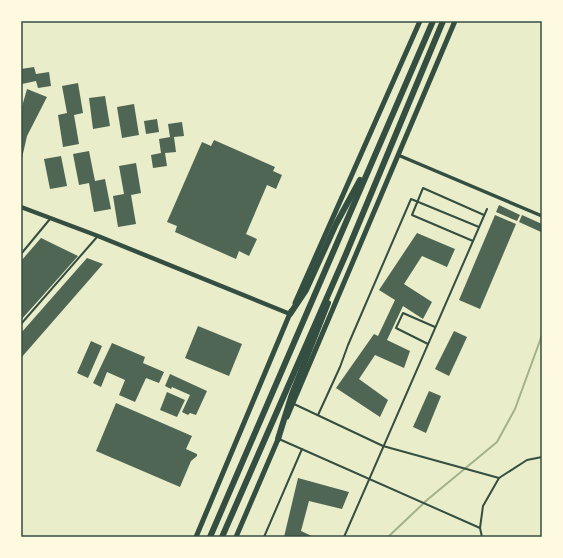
<svg xmlns="http://www.w3.org/2000/svg" width="563" height="558" font-family="'DM Sans',sans-serif">
  <rect width="100%" height="100%" fill="#e9edc9"/>
  <g fill="none" stroke-linecap="round" stroke-linejoin="round">
    <path stroke="#a3b18a" stroke-width="2" d="M388,537L427,500L497,442L515,409L542,335"/>
  </g>
  <g fill="#4f6655">
    <path d="M34,67L36,74L49,72L51,86L38,88L36,81L22,84L21,69Z"/>
    <path d="M78,83L83,113L74,115L79,144L63,147L58,115L67,113L62,86Z"/>
    <path d="M27,89L47,97L27,136L22,158L21,110Z"/>
    <path d="M105,96L110,126L93,129L89,98Z"/>
    <path d="M134,104L139,135L122,138L117,107Z"/>
    <path d="M157,119L159,132L146,134L144,121Z"/>
    <path d="M182,122L184,136L174,137L176,152L165,153L167,166L153,168L151,155L161,153L159,139L170,137L168,124Z"/>
    <path d="M214,140L275,167L273,171L282,175L276,189L267,185L246,234L257,239L249,256L239,251L236,259L175,232L177,226L167,222L202,142L211,146Z"/>
    <path d="M89,151L95,181L105,179L111,209L94,212L89,183L79,185L73,154Z"/>
    <path d="M61,156L67,186L50,189L44,159Z"/>
    <path d="M136,163L141,193L131,195L136,224L118,227L113,196L124,194L119,166Z"/>
    <path d="M499,205L520,215L517,221L496,212Z"/>
    <path d="M495,215L516,224L480,309L459,300Z"/>
    <path d="M522,215L542,224L541,232L519,222Z"/>
    <path d="M417,233L455,249L447,267L422,256L404,284L432,302L423,319L403,306L387,340L410,351L404,368L375,355L359,379L388,400L380,417L336,388L374,334L378,336L395,300L379,290Z"/>
    <path d="M41,238L78,256L21,320V261Z"/>
    <path d="M87,258L103,264L21,358V333Z"/>
    <path d="M198,326L242,344L229,376L185,358Z"/>
    <path d="M454,331L467,337L449,376L435,369Z"/>
    <path d="M91,341L102,346L88,378L77,373Z"/>
    <path d="M112,343L145,357L143,363L164,372L159,383L146,378L135,402L119,395L125,380L107,372L101,387L93,383Z"/>
    <path d="M170,374L207,391L196,415L190,413L188,415L182,412L190,395L172,387L171,389L165,386Z"/>
    <path d="M429,391L441,396L426,433L413,427Z"/>
    <path d="M167,392L185,400L177,417L160,410Z"/>
    <path d="M116,403L192,436L186,449L197,454V456L191,461L180,487L96,451Z"/>
    <path d="M298,478L349,492L342,509L309,501L301,531L314,537H284Z"/>
  </g>
  <g fill="none" stroke-linecap="round" stroke-linejoin="round">
    <g stroke="#344e41" stroke-width="2">
      <path d="M473,241L412,215L423,188L484,215"/>
      <path d="M21,254L50,219"/>
      <path d="M21,324L97,237"/>
      <path d="M428,344L396,328L403,313L435,327"/>
      <path d="M294,404L383,446L499,478"/>
      <path d="M318,415L340,367L348,345L411,199L479,227"/>
      <path d="M279,439L480,528"/>
      <path d="M264,537L302,449"/>
      <path d="M344,537L487,209"/>
      <path d="M482,537L480,528L483,506L499,478L527,460L542,457"/>
    </g>
    <path stroke="#344e41" stroke-width="3.5" d="M398,155L542,216"/>
    <path stroke="#344e41" stroke-width="4.5" d="M21,207L98,236L290,314"/>
    <g stroke="#344e41" stroke-width="5">
      <path d="M295,303L420,21"/>
      <path d="M287,417L455,21"/>
      <path d="M196,537L291,311"/>
      <path d="M236,537L279,437"/>
    </g>
    <g stroke="#344e41" stroke-width="6">
      <path d="M290,314L306,290L336,224L360,180"/>
      <path d="M278,439L292,394L328,303"/>
      <path d="M210,537L433,21"/>
      <path d="M222,537L346,254L443,21"/>
    </g>
  </g>
  <rect width="563" height="558" fill="none" stroke="#fefae0" stroke-width="44"/>
  <rect x="22" y="22" width="519" height="514" fill="none" stroke="#344e41" stroke-width="1.5"/>
</svg>
